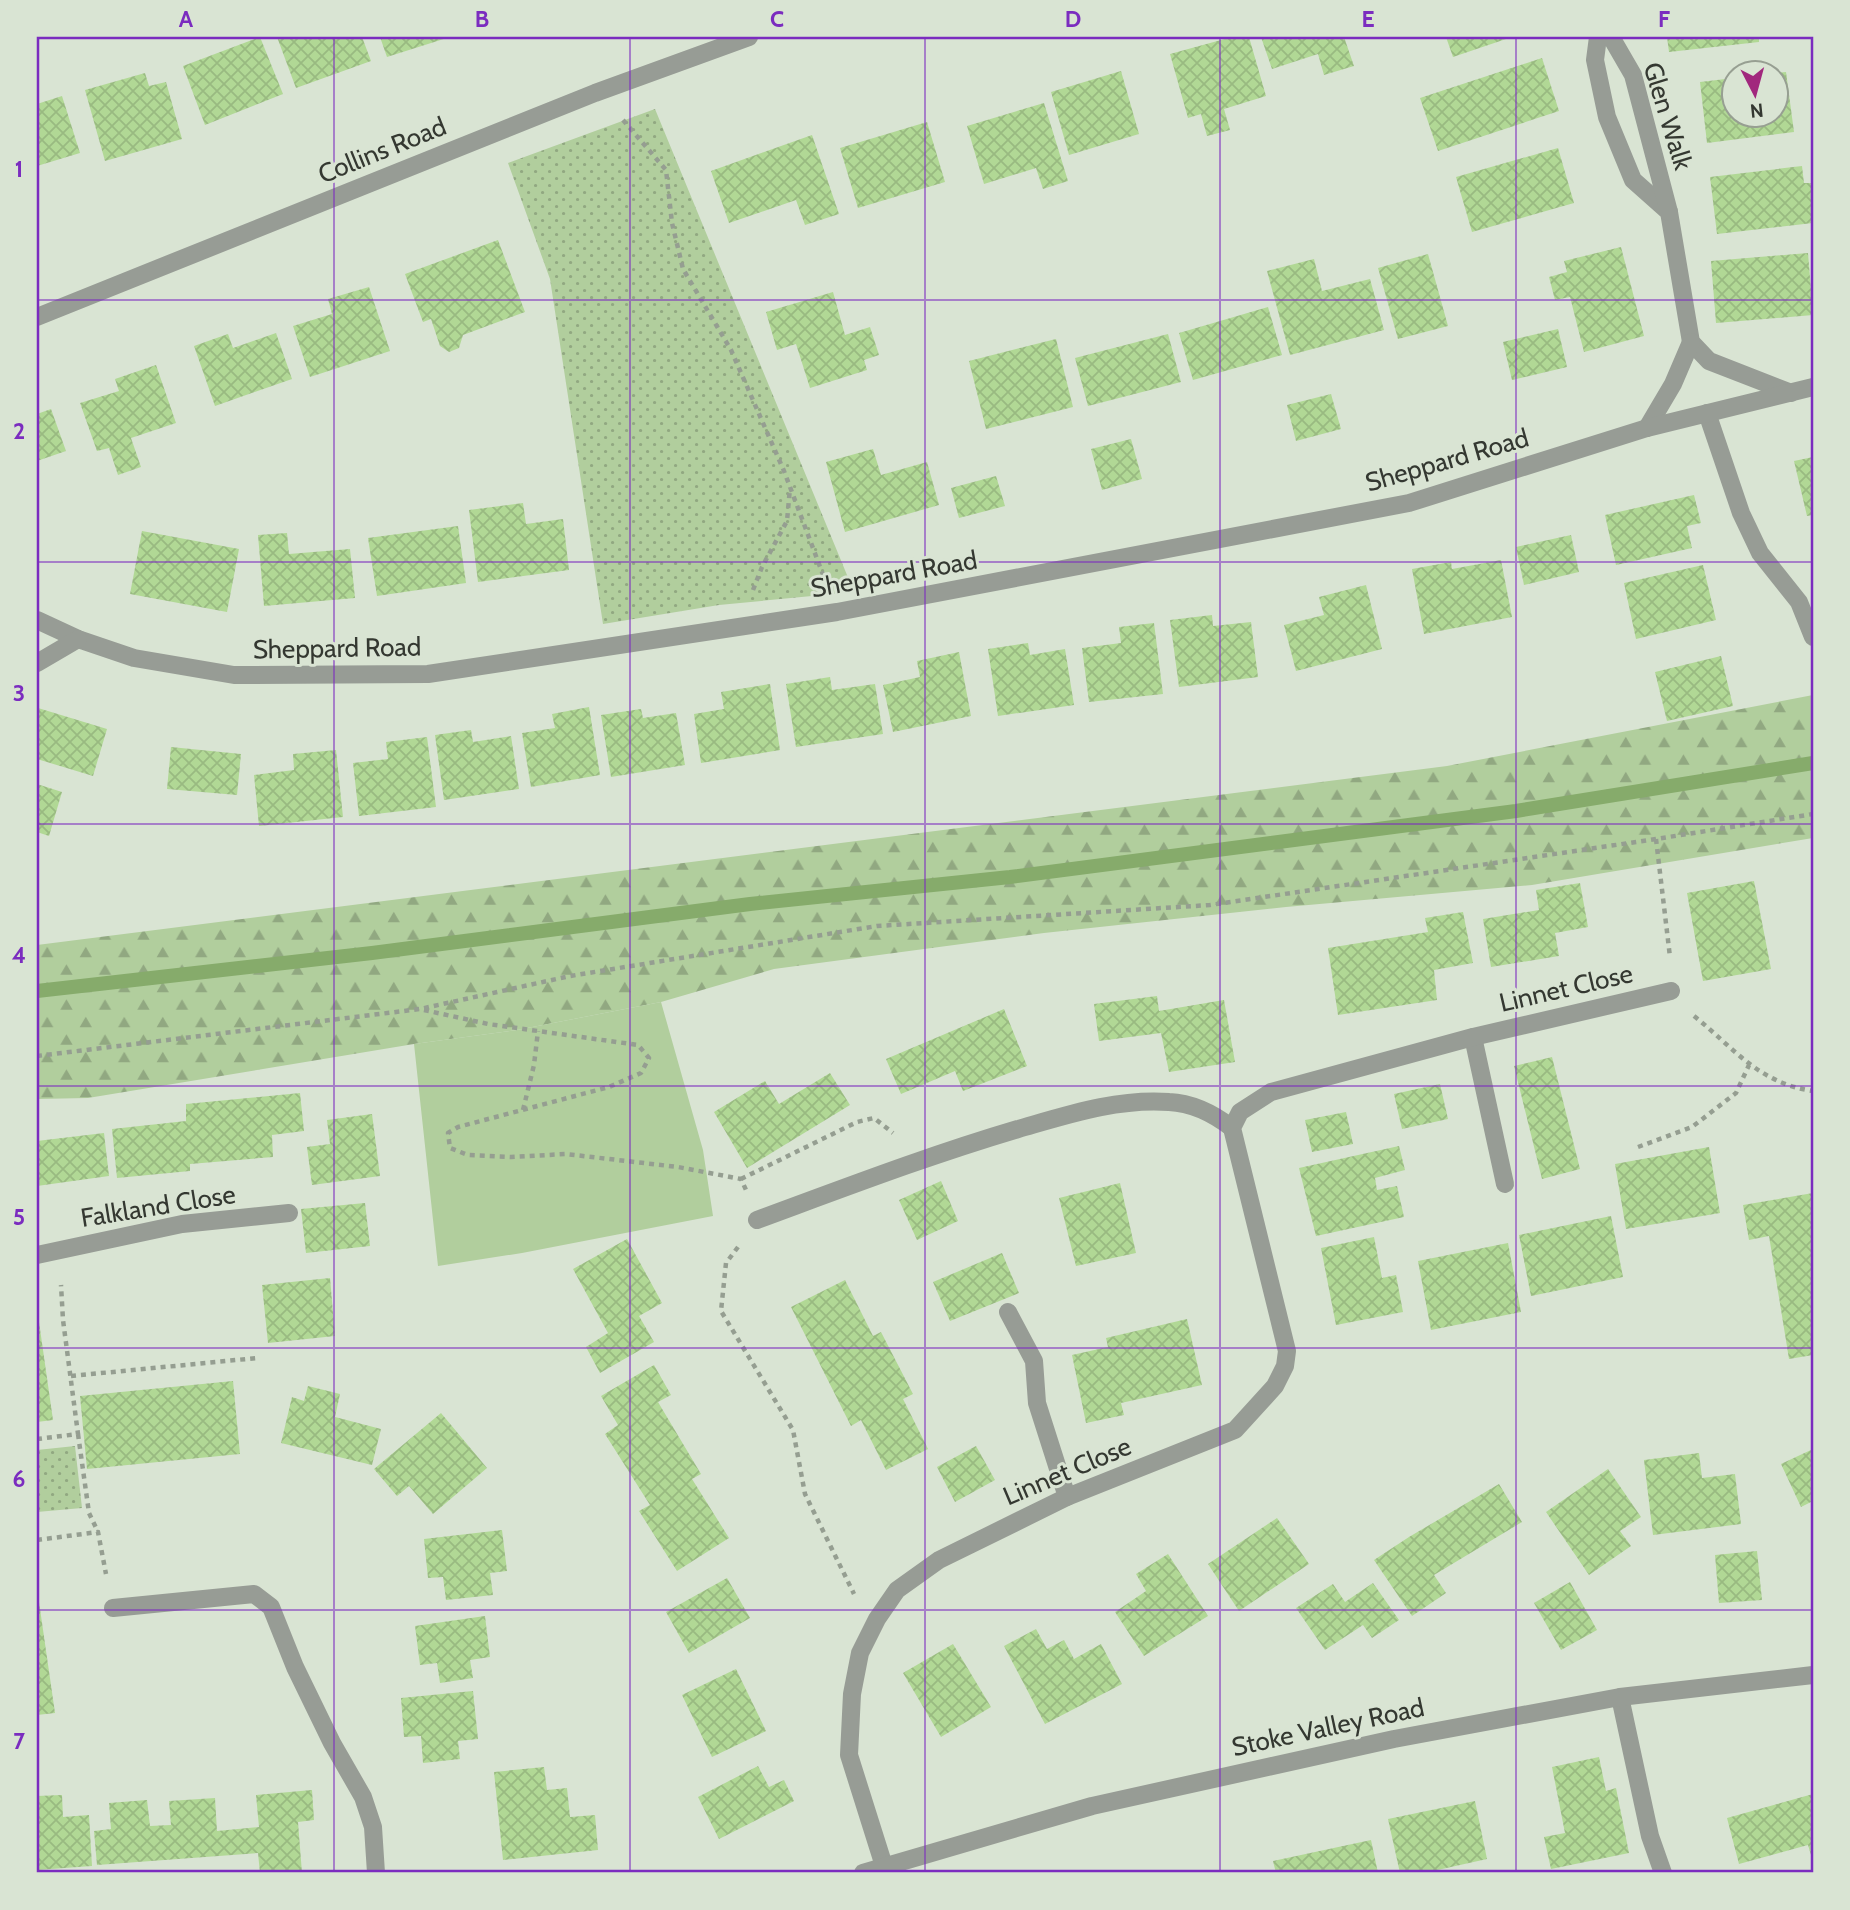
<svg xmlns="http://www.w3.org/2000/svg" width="1850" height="1910" font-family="Cabin,sans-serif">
  <defs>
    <pattern id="grass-dots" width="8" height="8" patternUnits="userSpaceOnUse" patternTransform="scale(1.75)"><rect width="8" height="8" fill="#b1ce9d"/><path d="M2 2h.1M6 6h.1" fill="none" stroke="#91a881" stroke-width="1.8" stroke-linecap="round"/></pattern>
    <pattern id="forest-firs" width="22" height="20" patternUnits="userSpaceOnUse" patternTransform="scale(1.75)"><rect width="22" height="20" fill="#b1ce9d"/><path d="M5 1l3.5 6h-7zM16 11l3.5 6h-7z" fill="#91a881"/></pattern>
    <pattern id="building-cross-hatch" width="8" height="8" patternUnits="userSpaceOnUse" patternTransform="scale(1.75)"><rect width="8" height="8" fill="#b1d895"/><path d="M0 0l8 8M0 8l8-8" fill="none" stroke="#99ba81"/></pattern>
  </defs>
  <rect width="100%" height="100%" fill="#d9e4d3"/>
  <g fill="url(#grass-dots)">
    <path d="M655,109L854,592L719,605L603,624L550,279L508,163Z"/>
    <path d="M75,1446L82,1508L37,1512V1450Z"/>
  </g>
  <path fill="url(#forest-firs)" d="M1813,695V838L1532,885L1286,907L1044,933L774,969L661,1002L517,1030L414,1044L88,1098L37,1099V945L1447,766Z"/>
  <path fill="#b1ce9d" d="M661,1002L703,1150L713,1216L522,1253L438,1266L414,1044L517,1030Z"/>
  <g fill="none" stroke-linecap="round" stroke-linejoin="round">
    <path stroke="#86ab6b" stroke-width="14" d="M37,991L372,953L750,904L1010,877L1516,811L1813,763"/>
  </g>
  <g fill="url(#building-cross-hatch)">
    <path d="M260,37L283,94L205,125L183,66Z"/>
    <path d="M277,37H362L371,61L296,88Z"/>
    <path d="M380,37H450L387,57Z"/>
    <path d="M1232,37H1249L1266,96L1224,109L1230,130L1207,136L1201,114L1188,118L1170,54Z"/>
    <path d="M1261,37H1344L1354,66L1324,75L1318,54L1272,69Z"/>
    <path d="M1446,37H1512L1453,57Z"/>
    <path d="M1667,37H1759V42L1669,52Z"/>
    <path d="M1542,58L1559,111L1438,151L1420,98Z"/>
    <path d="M1121,71L1139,134L1069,155L1051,92Z"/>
    <path d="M1786,72L1794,132L1707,143L1700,82L1734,78V116H1776V73Z"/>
    <path d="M145,73L149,86L166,82L182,139L105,161L85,90Z"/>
    <path d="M62,96L80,153L37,166V104Z"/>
    <path d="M1044,103L1068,181L1043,189L1036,168L984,184L967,126Z"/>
    <path d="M927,122L945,182L858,208L840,148Z"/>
    <path d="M812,135L839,214L805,225L796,200L729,223L711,171Z"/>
    <path d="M1558,148L1574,203L1472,232L1456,177Z"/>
    <path d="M1802,166L1804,183H1813V223L1717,234L1710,177Z"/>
    <path d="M498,240L525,312L463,335L459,348L449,352L440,346L431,319L423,322L405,274Z"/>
    <path d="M1621,247L1644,336L1584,352L1570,297L1555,300L1549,277L1567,272L1564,261Z"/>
    <path d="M1808,253L1813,315L1716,323L1711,261Z"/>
    <path d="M1428,254L1448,326L1398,339L1378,268Z"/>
    <path d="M1314,259L1322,291L1370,279L1384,330L1290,355L1267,271Z"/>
    <path d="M369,287L390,351L310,377L293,326L332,314L328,299Z"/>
    <path d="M833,292L845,335L870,327L879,355L864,360L867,370L810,388L796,344L777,350L766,312Z"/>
    <path d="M1268,307L1282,355L1193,380L1179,333Z"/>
    <path d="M1558,329L1567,367L1512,380L1503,342Z"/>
    <path d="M276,333L292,379L215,406L194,346L228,334L233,348Z"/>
    <path d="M1168,334L1181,382L1088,406L1075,358Z"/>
    <path d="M1056,339L1073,407L986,429L969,361Z"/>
    <path d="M156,365L176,423L131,438L141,467L118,475L109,448L97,451L80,403L119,391L115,379Z"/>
    <path d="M1331,394L1341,429L1296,441L1287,405Z"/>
    <path d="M51,409L66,451L37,461V414Z"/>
    <path d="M1131,439L1142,479L1102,490L1091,449Z"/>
    <path d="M873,449L881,475L927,462L939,505L845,532L826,462Z"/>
    <path d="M1813,457V515L1807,516L1794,461Z"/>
    <path d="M996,476L1005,506L959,518L951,488Z"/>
    <path d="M1694,495L1701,523L1687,526L1692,548L1616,565L1605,515Z"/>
    <path d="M523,503L526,524L563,519L569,570L478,582L469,510Z"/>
    <path d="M458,526L466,583L377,596L368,538Z"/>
    <path d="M142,531L239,549L227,612L130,594Z"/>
    <path d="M287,533L289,554L350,549L355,598L264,606L258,535Z"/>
    <path d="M1571,535L1579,572L1524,585L1516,547Z"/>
    <path d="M1501,560L1512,617L1424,634L1412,569L1451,562L1452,569Z"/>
    <path d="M1703,565L1716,620L1636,639L1624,583Z"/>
    <path d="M1366,585L1382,649L1296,671L1284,625L1324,615L1319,597Z"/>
    <path d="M1212,615L1213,626L1251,622L1258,677L1179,687L1170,620Z"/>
    <path d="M1154,623L1163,694L1089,702L1082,648L1121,643L1119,627Z"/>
    <path d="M1028,643L1030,655L1065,649L1074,705L998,716L988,649Z"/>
    <path d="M959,652L971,716L893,732L883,685L920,677L917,661Z"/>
    <path d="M1721,656L1733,706L1667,721L1655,672Z"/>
    <path d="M830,677L832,690L875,684L883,734L796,747L786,684Z"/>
    <path d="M770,684L780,750L701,763L694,714L724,709L721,692Z"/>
    <path d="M589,707L600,775L531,787L522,733L555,728L552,714Z"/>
    <path d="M38,708L107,729L93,776L37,759Z"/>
    <path d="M641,709L643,718L676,713L685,765L611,777L601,715Z"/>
    <path d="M471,730L473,742L511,736L519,789L444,800L435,735Z"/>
    <path d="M427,737L436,807L359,816L353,763L388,759L386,742Z"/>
    <path d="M171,747L241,754L237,795L167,789Z"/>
    <path d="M336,750L343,817L259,826L254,775L294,770L293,754Z"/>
    <path d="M37,784L62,792L49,836L37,832Z"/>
    <path d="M1754,881L1771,969L1703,981L1687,893Z"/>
    <path d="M1580,883L1588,927L1555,933L1559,956L1491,967L1483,919L1539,910L1536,890Z"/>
    <path d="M1463,912L1473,963L1434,970L1437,1000L1338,1015L1328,948L1428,932L1425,918Z"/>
    <path d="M1157,996L1159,1011L1224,1000L1235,1062L1169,1072L1161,1033L1099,1041L1094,1004Z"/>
    <path d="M1004,1009L1027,1066L963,1091L955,1071L901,1094L886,1059Z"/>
    <path d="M1552,1057L1580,1169L1542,1179L1514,1066Z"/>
    <path d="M830,1073L850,1105L747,1168L714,1112L765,1081L779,1104Z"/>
    <path d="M1440,1084L1448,1119L1402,1129L1394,1094Z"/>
    <path d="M300,1093L304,1131L272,1135L273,1157L190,1164V1171L117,1178L112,1129L186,1121V1104Z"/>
    <path d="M1346,1112L1353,1144L1312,1152L1305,1120Z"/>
    <path d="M372,1114L380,1176L312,1185L307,1147L330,1144L327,1120Z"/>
    <path d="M104,1133L109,1176L37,1186V1141Z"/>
    <path d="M1399,1146L1405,1170L1375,1178L1377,1190L1397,1186L1404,1217L1316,1236L1299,1168Z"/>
    <path d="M1709,1147L1720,1213L1626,1229L1615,1164Z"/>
    <path d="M941,1181L958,1221L917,1240L899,1200Z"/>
    <path d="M1120,1183L1136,1253L1076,1266L1059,1198Z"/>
    <path d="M1813,1193V1355L1789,1359L1769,1236L1749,1240L1743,1205Z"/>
    <path d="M365,1203L370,1246L306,1253L301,1209Z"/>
    <path d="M1611,1216L1623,1277L1531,1296L1519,1235Z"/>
    <path d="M1374,1237L1382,1278L1396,1275L1403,1312L1336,1325L1321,1248Z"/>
    <path d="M627,1239L662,1303L639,1316L654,1342L600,1373L586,1347L608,1333L573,1269Z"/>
    <path d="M1508,1243L1521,1312L1431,1330L1418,1261Z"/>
    <path d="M1002,1253L1019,1293L950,1321L933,1282Z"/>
    <path d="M330,1278L335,1336L268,1343L262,1285Z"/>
    <path d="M845,1280L873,1336L881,1332L913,1394L903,1399L928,1449L886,1470L861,1420L851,1426L791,1307Z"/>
    <path d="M37,1308L53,1420L37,1422Z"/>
    <path d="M1187,1319L1202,1385L1121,1403L1124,1415L1086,1423L1072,1355L1108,1347L1106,1338Z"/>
    <path d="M654,1365L671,1395L658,1402L701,1474L692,1479L729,1538L677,1571L639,1511L650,1505L605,1434L618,1425L601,1396Z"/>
    <path d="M233,1381L240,1454L87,1469L80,1396Z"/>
    <path d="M308,1386L340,1394L335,1417L381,1429L372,1465L281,1443L292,1397L304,1401Z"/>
    <path d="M441,1413L487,1468L433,1514L409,1486L397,1496L374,1469Z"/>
    <path d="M976,1446L995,1480L955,1502L937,1467Z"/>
    <path d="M1813,1449V1501L1801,1507L1781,1464Z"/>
    <path d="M1699,1453L1702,1478L1735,1474L1741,1524L1653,1535L1644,1460Z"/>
    <path d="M1608,1469L1641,1517L1620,1531L1631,1546L1589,1575L1546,1512Z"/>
    <path d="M1499,1484L1522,1522L1434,1575L1446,1593L1412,1616L1374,1560L1409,1537Z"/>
    <path d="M1277,1518L1309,1564L1239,1611L1208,1564Z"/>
    <path d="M502,1530L507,1571L490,1573L493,1595L446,1600L443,1577L428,1578L424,1539Z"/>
    <path d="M1757,1551L1762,1600L1719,1603L1715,1555Z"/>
    <path d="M1168,1554L1208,1616L1144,1656L1115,1612L1146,1591L1136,1574Z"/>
    <path d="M727,1578L750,1618L689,1653L666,1612Z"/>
    <path d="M1570,1582L1597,1630L1561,1650L1534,1603Z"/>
    <path d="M1373,1583L1399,1620L1372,1638L1363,1625L1325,1650L1296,1608L1333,1584L1345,1602Z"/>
    <path d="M38,1595L55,1713L37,1715V1596Z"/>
    <path d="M485,1616L490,1657L470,1660L473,1678L440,1683L437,1663L420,1665L415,1626Z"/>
    <path d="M1036,1629L1047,1649L1064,1640L1074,1659L1101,1644L1122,1684L1045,1724L1004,1646Z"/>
    <path d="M953,1644L991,1707L941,1737L903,1673Z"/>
    <path d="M736,1669L766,1731L712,1757L682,1695Z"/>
    <path d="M473,1691L478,1739L458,1741L460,1759L423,1763L421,1736L404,1737L401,1698Z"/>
    <path d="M1599,1757L1606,1791L1616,1788L1629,1853L1551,1869L1544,1837L1565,1833L1552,1767Z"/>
    <path d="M758,1766L769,1787L784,1780L794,1801L719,1839L698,1797Z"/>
    <path d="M544,1767L547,1790L567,1788L570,1817L595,1815L598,1850L503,1860L494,1772Z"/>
    <path d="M312,1790L314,1820L298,1822L302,1873H260L258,1853L97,1865L94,1831L111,1829L109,1803L147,1800L150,1826L171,1825L169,1801L215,1798L217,1831L259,1827L256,1795Z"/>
    <path d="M1813,1794V1862L1808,1845L1739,1864L1727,1818Z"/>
    <path d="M62,1795L63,1817L89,1815L92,1866L37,1870V1796Z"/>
    <path d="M1475,1801L1487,1859L1424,1873H1400L1388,1819Z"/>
    <path d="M1371,1840L1378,1873H1276L1273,1861Z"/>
  </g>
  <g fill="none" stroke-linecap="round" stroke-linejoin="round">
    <g stroke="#959e91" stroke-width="4.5" stroke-dasharray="5 5" stroke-linecap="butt">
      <path d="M623,120L666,170L672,223L683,269L731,350L784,471L825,580"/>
      <path d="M753,590L762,567L787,521L790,488"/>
      <path d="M1656,839L1670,957"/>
      <path d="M424,1010L488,1024L638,1045L649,1058L641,1073L609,1087L458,1127L448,1133L450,1148L468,1155L511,1157L566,1154L678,1167L741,1179L746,1190"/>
      <path d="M1694,1016C1734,1048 1758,1083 1813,1091"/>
      <path d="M37,1056L420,1009L570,976L877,926L1210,905L1656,839L1813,814"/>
      <path d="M523,1110L534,1065L538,1031"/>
      <path d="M1638,1147L1692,1127L1736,1093L1749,1065"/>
      <path d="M741,1179L857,1122L874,1118L893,1133"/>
      <path d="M738,1247L726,1263L721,1311L793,1430L805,1494L854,1594"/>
      <path d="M71,1376L257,1358"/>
      <path d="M78,1434L89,1513L98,1532"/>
      <path d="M37,1439L78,1434L63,1320L61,1285"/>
      <path d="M37,1540L98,1532L106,1574"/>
    </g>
    <g stroke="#979c95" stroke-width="18">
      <path d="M1598,37L1595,60L1607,117L1633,180L1669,212L1691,342L1709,361L1791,393"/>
      <path d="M1611,37L1633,75L1669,212"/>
      <path d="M37,317L595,93L749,37"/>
      <path d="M1707,413L1741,513L1760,553L1799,602L1813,637"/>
      <path d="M1647,428L1673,384L1691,342"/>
      <path d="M37,620L78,639L134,658L234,675L428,674L837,612L1409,503L1647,428L1813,387"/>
      <path d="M37,663L78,639"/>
      <path d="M1473,1037L1505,1184"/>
      <path d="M757,1220C844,1188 930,1155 1018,1129C1067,1115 1118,1098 1169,1102C1192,1103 1214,1114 1232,1128"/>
      <path d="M37,1255L182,1224L289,1213"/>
      <path d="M1008,1312L1034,1361L1037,1403L1067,1497"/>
      <path d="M113,1608L254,1594L271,1607L295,1667L332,1743L363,1797L373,1827L376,1873"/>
      <path d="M1620,1697L1650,1836L1663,1873"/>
      <path d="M884,1866L849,1755L852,1694L860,1653L877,1619L897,1590L939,1560L1067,1497L1235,1430L1275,1386L1285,1366L1287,1351L1232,1128L1240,1112L1271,1092L1473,1037L1671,991"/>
      <path d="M863,1873L1092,1806L1394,1739L1620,1697L1813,1675"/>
    </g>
  </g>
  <path fill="none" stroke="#7b2cbf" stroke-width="2" stroke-opacity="0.55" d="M334,37V1873M630,37V1873M925,37V1873M1220,37V1873M1516,37V1873M37,300H1813M37,562H1813M37,824H1813M37,1086H1813M37,1348H1813M37,1610H1813"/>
  <g text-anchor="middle" stroke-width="6" stroke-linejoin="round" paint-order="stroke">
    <g font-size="26" fill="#343831" stroke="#d9e4d3">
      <text transform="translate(1668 116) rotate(73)" y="9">Glen Walk</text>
      <text transform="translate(382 150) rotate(-22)" y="9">Collins Road</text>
      <text transform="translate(1447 460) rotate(-16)" y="9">Sheppard Road</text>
      <text transform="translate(894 574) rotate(-10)" y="9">Sheppard Road</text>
      <text transform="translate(337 648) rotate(-1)" y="9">Sheppard Road</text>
      <text transform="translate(1566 988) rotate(-13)" y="9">Linnet Close</text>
      <text transform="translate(158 1206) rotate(-9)" y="9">Falkland Close</text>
      <text transform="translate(1067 1471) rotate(-23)" y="9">Linnet Close</text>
      <text transform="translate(1328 1727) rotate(-12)" y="9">Stoke Valley Road</text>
    </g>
  </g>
  <rect width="1850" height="1910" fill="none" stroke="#d9e4d3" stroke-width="77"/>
  <g transform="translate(1755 94) rotate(174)"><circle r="33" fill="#d9e4d3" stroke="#979f92" stroke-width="2"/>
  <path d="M0-5L12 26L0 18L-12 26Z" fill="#a1277d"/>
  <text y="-10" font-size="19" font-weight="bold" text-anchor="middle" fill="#343831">N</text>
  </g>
  <rect x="38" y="38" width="1774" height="1833" fill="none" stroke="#7b2cbf" stroke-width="2.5"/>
  <g font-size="23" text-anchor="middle" font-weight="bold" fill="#7b2cbf">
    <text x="186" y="27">A</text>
    <text x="482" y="27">B</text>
    <text x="777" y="27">C</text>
    <text x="1073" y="27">D</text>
    <text x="1368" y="27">E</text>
    <text x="1664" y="27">F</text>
    <text x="19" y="177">1</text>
    <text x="19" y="439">2</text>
    <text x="19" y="701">3</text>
    <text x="19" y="963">4</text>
    <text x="19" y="1225">5</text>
    <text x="19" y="1487">6</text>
    <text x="19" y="1749">7</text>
  </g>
</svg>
